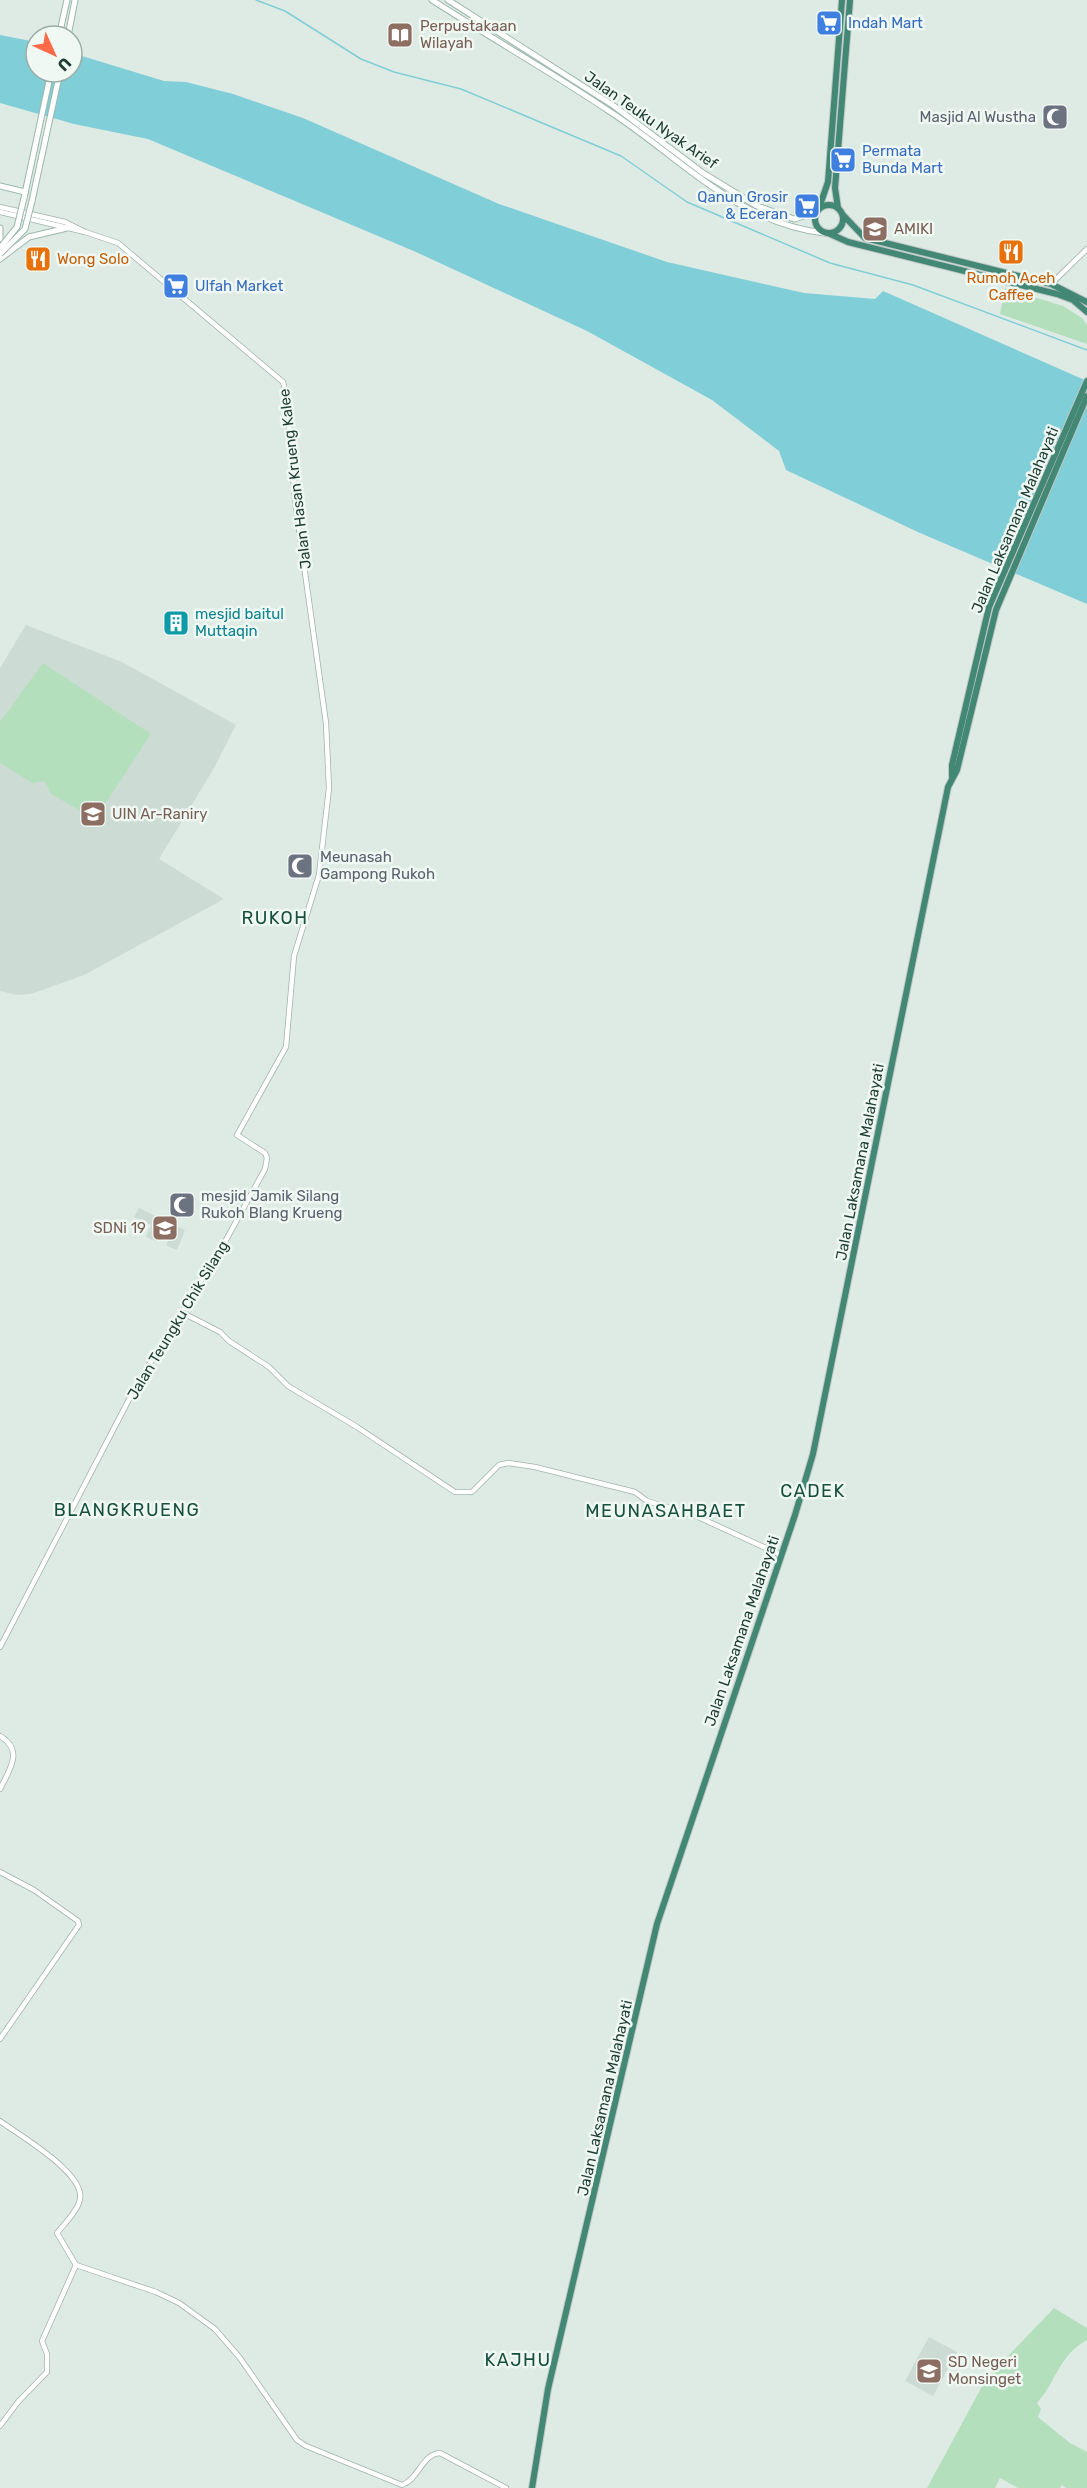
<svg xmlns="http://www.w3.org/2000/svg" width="1087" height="2488" viewBox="0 0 1087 2488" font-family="Rubik,sans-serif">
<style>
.built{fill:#ccdbd3}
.green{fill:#b4dfbd}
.water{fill:#80ced7}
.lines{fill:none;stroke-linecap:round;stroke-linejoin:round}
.stream{stroke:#80ced7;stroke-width:1.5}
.tertiary-casing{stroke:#a1b3ac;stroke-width:6}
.secondary-casing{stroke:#9cb8ac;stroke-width:7}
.trunk-casing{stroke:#c0c8c6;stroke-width:8}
.tertiary{stroke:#fff;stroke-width:4.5}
.secondary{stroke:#fff;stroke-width:5}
.trunk{stroke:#428874;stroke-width:6}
.secondary-bridge-casing{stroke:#9cb8ac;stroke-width:7;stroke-linecap:butt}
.secondary-bridge{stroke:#fff;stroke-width:5}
.labels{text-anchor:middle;stroke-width:5;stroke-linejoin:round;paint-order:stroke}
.shop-label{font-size:15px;fill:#366cbe;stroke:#eff8f3;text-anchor:start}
.education-label{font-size:15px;fill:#785e54;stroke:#eff8f3;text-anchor:start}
.worship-label{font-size:15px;fill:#5b616d;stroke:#eff8f3;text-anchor:start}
.street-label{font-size:15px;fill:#1e3c33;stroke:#eff8f3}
.food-label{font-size:15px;fill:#c56008;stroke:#eff8f3;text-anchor:start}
.culture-label{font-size:15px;fill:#0d838f;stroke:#eff8f3;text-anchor:start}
.quarter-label{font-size:18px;letter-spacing:1.5px;fill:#18503f;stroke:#eff8f3}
</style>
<rect width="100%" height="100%" fill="#deebe5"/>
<g class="built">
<path d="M26,625L122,662L236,725L214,768L159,859L224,899L84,975L31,994L17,995L0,991V668Z"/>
<path d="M139,1208L185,1230L177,1250L166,1245L169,1238L160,1234L155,1241L146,1237L151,1225L134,1217Z"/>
<path d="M929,2337L957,2352L933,2396L905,2381Z"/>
</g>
<g class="green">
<path d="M1005,288L1063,306L1082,318L1087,325V344L1000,314Z"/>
<path d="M43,663L151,734L95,819L51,794L45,781L32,783L0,763V722Z"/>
<path d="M1054,2308L1087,2328V2340C1058,2356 1057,2381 1037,2403L1041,2409L1038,2417L1070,2443L1087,2452V2488H1066L1062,2485L1060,2488H1018L1000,2478L995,2488H927L986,2379Z"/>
</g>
<path class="water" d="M0,35L36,42V72H72V53L164,81L186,82L233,94L303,118L499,204L667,262L804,293L875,299L883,291L1087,381V604L920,533L786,470L779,451L712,400L587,331L416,252L148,139L74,124L0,103Z"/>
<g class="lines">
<path class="stream" d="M256,0L285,11L361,59L394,72L461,89L621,156L687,202L830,263L913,285L1087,350"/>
<defs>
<g id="tertiary">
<path d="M0,207L65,222L85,232"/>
<path d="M0,212L85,232L118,243L283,382L287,397L295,501L326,723L329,788L319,875L294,956L286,1047L237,1135L265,1153L267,1158L265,1169L226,1240L136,1386L0,1647"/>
<path d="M1051,284L1087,249"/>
<path d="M181,1312L220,1332L229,1341L269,1367L288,1386L357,1427L455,1492H472L499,1465L508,1463L535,1467L635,1492L647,1501L696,1516L781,1555"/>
<path d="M0,1736C24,1750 10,1769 0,1789"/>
<path d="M0,1872L34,1890L78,1921L79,1925L0,2039"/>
<path d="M0,2121C19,2135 85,2173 80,2199C78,2211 64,2224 57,2233L76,2265L42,2341L47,2354V2372L18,2402L0,2426"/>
<path d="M76,2265L156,2292L179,2303L215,2329L240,2358L297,2440L306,2446L402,2485C419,2479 422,2454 440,2453L506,2488"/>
</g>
<g id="secondary">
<path d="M432,0C491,38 551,72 609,111C679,156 736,223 824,233"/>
<path d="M448,0L614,106L703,173L757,206L794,219L816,212"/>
<path d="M59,36L67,0"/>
<path d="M68,36L75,0"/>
<path d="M0,186L25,192"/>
<path d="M24,198L51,72"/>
<path d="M32,201L60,72"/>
<path d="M0,228V239"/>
<path d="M0,259L29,237L67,228"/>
</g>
<g id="trunk">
<circle cx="829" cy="219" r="14"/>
<path d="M819,208L828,182L842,0"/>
<path d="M838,208L835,188L850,0"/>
<path d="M843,215L865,238L1051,284L1087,302"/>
<path d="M828,233L848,242L1057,294L1073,300L1087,312"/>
<path d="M952,776V765L989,607L1087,381"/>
<path d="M532,2488L548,2389L657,1924L795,1515L813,1454L948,787L957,770L996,610L1087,396"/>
</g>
</defs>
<use href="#tertiary" class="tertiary-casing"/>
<use href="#secondary" class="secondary-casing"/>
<use href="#trunk" class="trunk-casing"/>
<use href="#tertiary" class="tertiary"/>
<use href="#secondary" class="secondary"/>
<use href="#trunk" class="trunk"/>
<defs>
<g id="secondary-bridge">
<path d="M0,248L17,227L24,198"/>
<path d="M0,254L25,229L32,201"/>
</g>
</defs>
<use href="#secondary-bridge" class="secondary-bridge-casing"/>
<use href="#secondary-bridge" class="secondary-bridge"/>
</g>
<defs>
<symbol id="supermarket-square" viewBox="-11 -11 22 22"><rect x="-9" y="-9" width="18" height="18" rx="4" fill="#3f7fe0" stroke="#eff8f3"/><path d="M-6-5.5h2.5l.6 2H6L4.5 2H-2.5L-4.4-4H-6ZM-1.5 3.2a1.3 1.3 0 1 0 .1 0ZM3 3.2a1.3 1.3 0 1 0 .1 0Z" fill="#fff"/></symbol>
<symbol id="library-square" viewBox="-11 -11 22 22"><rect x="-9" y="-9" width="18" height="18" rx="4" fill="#8d6e63" stroke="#eff8f3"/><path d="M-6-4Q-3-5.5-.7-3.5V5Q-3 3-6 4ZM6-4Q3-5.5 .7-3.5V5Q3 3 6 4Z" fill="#fff"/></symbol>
<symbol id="mosque-square" viewBox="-11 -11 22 22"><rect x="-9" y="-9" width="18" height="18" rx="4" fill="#6b7280" stroke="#eff8f3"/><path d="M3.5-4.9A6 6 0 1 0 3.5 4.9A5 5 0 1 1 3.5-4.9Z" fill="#fff"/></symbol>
<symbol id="university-square" viewBox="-11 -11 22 22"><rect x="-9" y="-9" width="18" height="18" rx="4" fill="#8d6e63" stroke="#eff8f3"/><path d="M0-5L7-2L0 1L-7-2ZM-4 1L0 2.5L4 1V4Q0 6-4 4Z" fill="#fff"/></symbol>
<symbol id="restaurant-square" viewBox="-11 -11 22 22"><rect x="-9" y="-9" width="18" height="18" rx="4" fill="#e8710a" stroke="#eff8f3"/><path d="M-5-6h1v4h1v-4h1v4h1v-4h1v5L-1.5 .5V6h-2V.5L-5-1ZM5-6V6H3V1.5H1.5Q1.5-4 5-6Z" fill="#fff"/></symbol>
<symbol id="building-square" viewBox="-11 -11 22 22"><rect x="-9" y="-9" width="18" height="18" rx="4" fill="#0f9aa8" stroke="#eff8f3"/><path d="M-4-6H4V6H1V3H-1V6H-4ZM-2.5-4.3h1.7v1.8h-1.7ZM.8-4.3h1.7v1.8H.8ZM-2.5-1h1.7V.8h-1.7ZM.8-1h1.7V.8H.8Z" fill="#fff"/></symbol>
<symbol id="school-square" viewBox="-11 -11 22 22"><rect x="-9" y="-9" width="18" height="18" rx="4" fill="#8d6e63" stroke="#eff8f3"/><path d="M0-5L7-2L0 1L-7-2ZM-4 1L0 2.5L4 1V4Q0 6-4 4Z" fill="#fff"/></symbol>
</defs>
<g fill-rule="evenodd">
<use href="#supermarket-square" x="814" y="8" width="30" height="30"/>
<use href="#library-square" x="385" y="20" width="30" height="30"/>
<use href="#mosque-square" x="1040" y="102" width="30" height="30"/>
<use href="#supermarket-square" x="828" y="145" width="30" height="30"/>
<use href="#supermarket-square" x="792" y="191" width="30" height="30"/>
<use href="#university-square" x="860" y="214" width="30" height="30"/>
<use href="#restaurant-square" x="996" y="237" width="30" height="30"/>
<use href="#restaurant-square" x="23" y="244" width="30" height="30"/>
<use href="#supermarket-square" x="161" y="271" width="30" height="30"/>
<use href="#building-square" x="161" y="608" width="30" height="30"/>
<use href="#university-square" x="78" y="799" width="30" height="30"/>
<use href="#mosque-square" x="285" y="851" width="30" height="30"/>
<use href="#mosque-square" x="167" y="1190" width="30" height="30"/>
<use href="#school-square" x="150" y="1213" width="30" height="30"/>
<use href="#school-square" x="914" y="2356" width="30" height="30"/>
</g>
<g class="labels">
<g class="shop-label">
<text x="848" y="28">Indah Mart</text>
<text x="862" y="156">Permata<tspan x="862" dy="17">Bunda Mart</tspan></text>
<text x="788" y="202" text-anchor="end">Qanun Grosir<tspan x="788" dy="17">&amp; Eceran</tspan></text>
<text x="195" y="291">Ulfah Market</text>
</g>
<g class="education-label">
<text x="420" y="31">Perpustakaan<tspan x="420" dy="17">Wilayah</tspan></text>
<text x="894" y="234">AMIKI</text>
<text x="112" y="819">UIN Ar-Raniry</text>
<text x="146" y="1233" text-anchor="end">SDNi 19</text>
<text x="948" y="2367">SD Negeri<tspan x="948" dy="17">Monsinget</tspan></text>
</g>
<g class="worship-label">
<text x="1036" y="122" text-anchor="end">Masjid Al Wustha</text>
<text x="320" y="862">Meunasah<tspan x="320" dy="17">Gampong Rukoh</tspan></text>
<text x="201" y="1201">mesjid Jamik Silang<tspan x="201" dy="17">Rukoh Blang Krueng</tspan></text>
</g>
<g class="street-label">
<text transform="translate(651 120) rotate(35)" y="5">Jalan Teuku Nyak Arief</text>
<text transform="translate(295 479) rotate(-97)" y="5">Jalan Hasan Krueng Kalee</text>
<text transform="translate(1015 520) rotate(-67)" y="5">Jalan Laksamana Malahayati</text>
<text transform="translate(860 1162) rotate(-79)" y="5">Jalan Laksamana Malahayati</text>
<text transform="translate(178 1320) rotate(-59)" y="5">Jalan Teungku Chik Silang</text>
<text transform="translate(742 1631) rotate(-71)" y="5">Jalan Laksamana Malahayati</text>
<text transform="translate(605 2098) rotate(-77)" y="5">Jalan Laksamana Malahayati</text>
</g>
<g class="food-label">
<text x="57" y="264">Wong Solo</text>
<text x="1011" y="283" text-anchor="middle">Rumoh Aceh<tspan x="1011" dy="17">Caffee</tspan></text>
</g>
<g class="culture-label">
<text x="195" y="619">mesjid baitul<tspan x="195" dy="17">Muttaqin</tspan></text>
</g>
<g class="quarter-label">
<text x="275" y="924">RUKOH</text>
<text x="813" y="1497">CADEK</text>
<text x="127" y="1516">BLANGKRUENG</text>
<text x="666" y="1517">MEUNASAHBAET</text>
<text x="518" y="2366">KAJHU</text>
</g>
</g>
<g transform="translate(54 54) rotate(135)"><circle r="28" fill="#eff8f3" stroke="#9bada6" stroke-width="1.5"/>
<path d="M0-4.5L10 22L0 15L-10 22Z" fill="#ff6b48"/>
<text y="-9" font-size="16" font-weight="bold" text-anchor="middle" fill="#1e3c33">U</text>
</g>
</svg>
